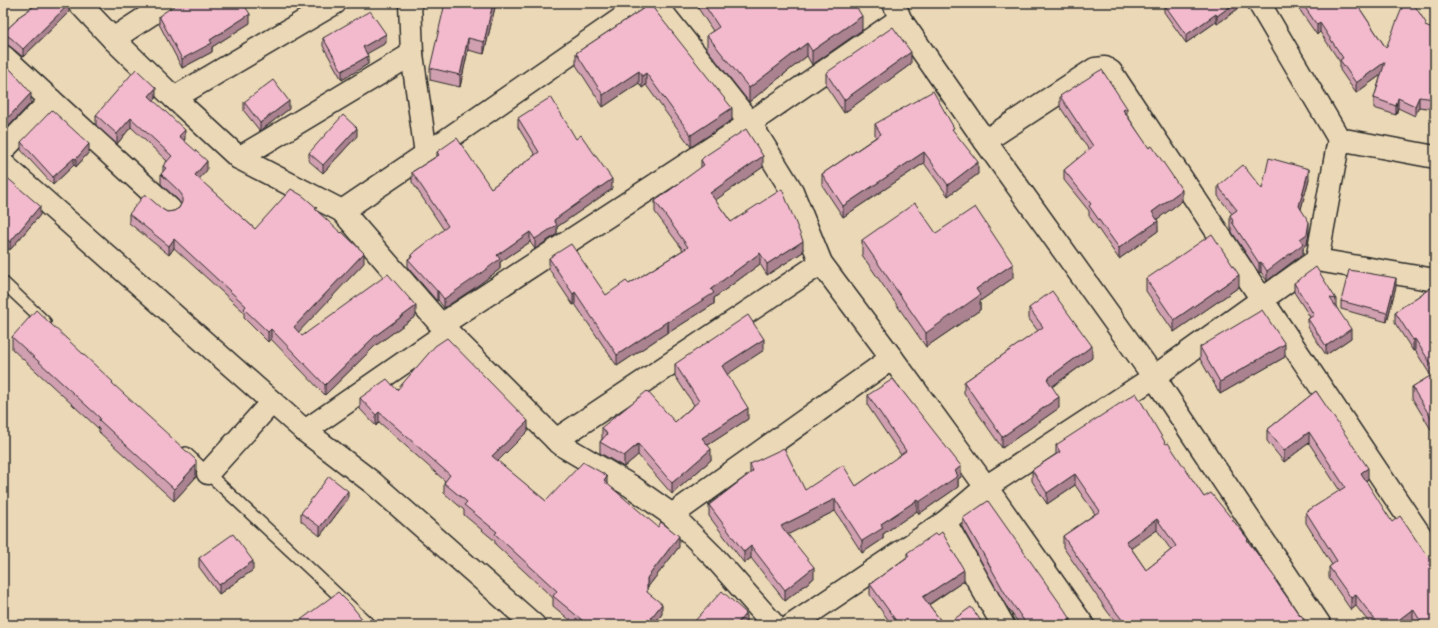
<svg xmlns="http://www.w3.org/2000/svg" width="1438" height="628" viewBox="0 0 1438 628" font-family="Pangolin,sans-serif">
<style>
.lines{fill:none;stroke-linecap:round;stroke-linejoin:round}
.lane-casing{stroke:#2b2b2b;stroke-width:14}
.street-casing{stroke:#2b2b2b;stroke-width:25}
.secondary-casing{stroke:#2b2b2b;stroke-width:25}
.lane{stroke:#ebd8b6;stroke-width:11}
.street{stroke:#ebd8b6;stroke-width:22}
.secondary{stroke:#ebd8b6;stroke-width:22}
.wall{fill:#d1a0b0;stroke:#2b2b2b;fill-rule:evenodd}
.shaded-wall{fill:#aa8290;stroke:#2b2b2b}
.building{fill:#f3bacd;stroke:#2b2b2b;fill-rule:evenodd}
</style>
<rect width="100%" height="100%" fill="#ebd8b6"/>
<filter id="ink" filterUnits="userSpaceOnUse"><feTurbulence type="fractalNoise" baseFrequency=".025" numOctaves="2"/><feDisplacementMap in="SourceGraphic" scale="8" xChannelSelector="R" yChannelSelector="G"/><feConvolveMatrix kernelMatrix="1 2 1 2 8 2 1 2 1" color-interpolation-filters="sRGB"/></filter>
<g filter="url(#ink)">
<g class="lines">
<defs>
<g id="lane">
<path d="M3,282L45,322"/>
<path d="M186,453L370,625"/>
</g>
<g id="street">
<path d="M79,3L113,39L174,98L239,158L342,211L441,325L556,440L565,447L631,486L672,515L715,558L774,625"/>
<path d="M410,3L412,54L426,154"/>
<path d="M1259,3L1339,139"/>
<path d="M7,18L29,3"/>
<path d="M900,19L750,123L792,191L821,263L892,358L986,487L1083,625"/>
<path d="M113,39L168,3"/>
<path d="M3,56L170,209"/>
<path d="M174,98L335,3"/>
<path d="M985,141L1095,69L1105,68L1111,72L1261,298L1435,557"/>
<path d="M3,150L51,100"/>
<path d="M239,158L412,54"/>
<path d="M3,164L305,431L373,483L534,625"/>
<path d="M342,211L426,154L644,3"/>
<path d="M1317,260L1339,139L1435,157"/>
<path d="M441,325L750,123L655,3"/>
<path d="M305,431L448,332"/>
<path d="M556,440L821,263"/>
<path d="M208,473L272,402"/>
<path d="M672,515L892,358"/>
<path d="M945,522L1003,625"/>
<path d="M792,625L945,522L986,487L1154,377L1317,260L1435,280"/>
</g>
<path id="secondary" d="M894,3L900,19L985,141L1154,377L1320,625"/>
</defs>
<use href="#lane" class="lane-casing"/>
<use href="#street" class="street-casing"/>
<use href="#secondary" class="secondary-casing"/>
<use href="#lane" class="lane"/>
<use href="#street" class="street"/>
<use href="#secondary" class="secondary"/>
</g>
<g class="wall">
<path d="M496,3L484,54L468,50L460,87L430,80V68Z"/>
<path d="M698,3H854L862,30L812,65L807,56L749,102L707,49V35L713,31L698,8Z"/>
<path d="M1246,3L1217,24L1216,22L1186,43L1164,12V4Z"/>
<path d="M1297,3H1362L1358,6L1386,48L1426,27L1435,30V109L1419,107L1415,116L1398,108L1396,115L1374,108V98L1381,75L1356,93L1340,70V62L1320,32L1317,35L1297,6Z"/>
<path d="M650,4L732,120L691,147L646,85L642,88L639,83L603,107L576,65V53Z"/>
<path d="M36,5L69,12L23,57L11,47L6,44H3V33L17,20V18Z"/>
<path d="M159,16L250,23L212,47V52L182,68L159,24Z"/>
<path d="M323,38L386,43L367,53L368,64L342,80L323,46Z"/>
<path d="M911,64L844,113L826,86V73Z"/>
<path d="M1060,96L1127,115L1182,201L1157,219L1158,231L1119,259L1089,216V211L1064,180V170L1089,150L1060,107Z"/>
<path d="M156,98L154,101L185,139L184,141L207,170L199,179L255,229L317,211L364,263L298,332L302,336L416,316L375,346L325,395L271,339L268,342L244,318V312L174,248L169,255L129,223V214L162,209L167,212L174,211L179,208L181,204L178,200L161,184V174L163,172V166L167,161L131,127L117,144L96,125V115Z"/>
<path d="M244,102L289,109L260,131L244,111Z"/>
<path d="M518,118L576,139L612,189L557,227V234L535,249L530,242L500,262V269L473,289L444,308L438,300L437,301L408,268V259L411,257V255L444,230L412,182V172L437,156V152L491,188L535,155L518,127Z"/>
<path d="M875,124L954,132L978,174L948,196L924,163L843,217L822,185V174L876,137L875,136Z"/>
<path d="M357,136L323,173L309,161V153Z"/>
<path d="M21,142L89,152L76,167L74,165L53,185L21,150Z"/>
<path d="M701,160L763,167L715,200L731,222L803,252L767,275L760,264L714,298V304L668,333V332L617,366L575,304L573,305L549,269V258L606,295L629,284L683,250L655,212V201L701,168Z"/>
<path d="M3,176L40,215L10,250L3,245Z"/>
<path d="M1309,179L1301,209L1309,232L1307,244L1303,247V254L1267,281L1261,272L1259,273L1232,232V230L1230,226V215L1232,214L1218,196V186L1262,189Z"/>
<path d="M862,240L1013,278L980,301V310L926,347L862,255Z"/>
<path d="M1146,279L1239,287L1174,332L1146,291Z"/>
<path d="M1294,283L1336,299V306L1351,338L1326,355L1308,327V319L1310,317L1294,292Z"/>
<path d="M1435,285V436L1412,398V387L1431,376L1415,350L1413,351L1395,323V312Z"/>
<path d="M1396,286L1387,322L1341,309V301Z"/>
<path d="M1029,308L1092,358L1052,387L1059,408L1002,448L964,393V382L1038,331L1029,319Z"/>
<path d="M12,337L113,384L196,477L174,501L99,432V429L12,349Z"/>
<path d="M1200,347L1285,357L1220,394L1200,359Z"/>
<path d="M764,350L727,374L748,419L708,445L711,460L672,494L638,455L624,467L600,453V442L602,439V427L675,422L694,405L675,376V364Z"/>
<path d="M397,390L528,431L497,461L546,501L607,484L679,547L647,588V592L662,614L656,622L659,625H576L553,606V598L495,544V541L464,515V510L444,493V483L445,481L379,422L376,426L360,409V398Z"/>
<path d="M1316,391L1368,479L1366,481L1435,625H1416L1413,620L1406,625H1371L1356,606L1351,610L1329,578V567L1332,565L1306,523V512L1340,491L1309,443L1284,462L1267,441V430Z"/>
<path d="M868,395L961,477L958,479V487L919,514L917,511L883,534V539L862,553L835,511L788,534L814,578L785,601L751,558L744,563L709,516V505L750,474V464L805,490L856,486L901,455L868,406Z"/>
<path d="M1166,444L1204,497L1248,542L1276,581L1300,616L1308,625H1118L1107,611L1063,547V536L1095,514L1075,485L1047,504L1032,481V470L1056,454V445ZM1157,530L1171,550L1146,570L1131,548Z"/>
<path d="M348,499L320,536L301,521V513Z"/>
<path d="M963,518L1071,625H1020L1005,604L963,529Z"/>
<path d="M907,553L964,581L929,605L944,625H892L870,595V584L907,557Z"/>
<path d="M199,558L253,570L219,594L199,567Z"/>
</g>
<g class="shaded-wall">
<path d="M305,3H309L305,6Z"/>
<path d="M493,3H496L484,54V42Z"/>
<path d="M1235,3H1246L1217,24V16Z"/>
<path d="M1354,3H1362L1354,9Z"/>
<path d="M69,4V12L23,57V49Z"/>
<path d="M250,14V23L212,47V52L182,68V59L210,40Z"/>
<path d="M1216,14V22L1186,43V35Z"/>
<path d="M862,16V30L812,65V51Z"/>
<path d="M1320,23V32L1317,35V25Z"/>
<path d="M386,34V43L363,56V47Z"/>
<path d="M468,38V50L460,87V75Z"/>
<path d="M807,43V56L749,102V88Z"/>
<path d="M911,52V64L844,113V100Z"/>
<path d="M368,56V64L342,80V71Z"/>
<path d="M1385,62V72L1356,93V83Z"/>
<path d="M639,71V83L603,107V95Z"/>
<path d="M646,73V85L642,88V76Z"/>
<path d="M156,88V98L149,106V96Z"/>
<path d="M31,93V103L4,131V122Z"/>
<path d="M1419,97V107L1415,116V106Z"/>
<path d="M1398,98V108L1396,115V106Z"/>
<path d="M289,101V109L260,131V123Z"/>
<path d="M732,108V120L691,147V135Z"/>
<path d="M1127,108V118L1123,110Z"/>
<path d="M131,118V127L117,144V134Z"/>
<path d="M357,128V136L323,173V165Z"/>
<path d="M185,130V139L179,146V136Z"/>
<path d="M89,144V152L76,167V159Z"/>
<path d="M924,152V163L843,217V206Z"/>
<path d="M763,156V167L710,204V193Z"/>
<path d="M74,158V165L53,185V177Z"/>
<path d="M207,161V170L195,184V175Z"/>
<path d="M978,162V174L948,196V185Z"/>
<path d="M1309,169V179L1299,216V206Z"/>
<path d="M612,179V189L557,227V234L535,249V239L554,220Z"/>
<path d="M1182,190V201L1152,223V212Z"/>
<path d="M40,206V215L10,250V242Z"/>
<path d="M1158,221V231L1119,259V248Z"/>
<path d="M1309,222V232L1307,244L1303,247V254L1267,281V271L1300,239Z"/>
<path d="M530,232V242L500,262V269L473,289L444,308V299L497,255Z"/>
<path d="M174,239V248L169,255V246Z"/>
<path d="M803,241V252L767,275V264Z"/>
<path d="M364,253V263L294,337V327Z"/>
<path d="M760,253V264L714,298V304L668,333V322L711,289Z"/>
<path d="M1261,262V272L1259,273V263Z"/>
<path d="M1013,264V278L980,301V310L926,347V333L976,289Z"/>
<path d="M1239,275V287L1174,332V320Z"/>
<path d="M1396,278V286L1387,322V313Z"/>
<path d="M437,291H438V300L437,301Z"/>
<path d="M575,292V304L573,305V294Z"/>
<path d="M416,306V316L375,346L325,395V385L375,336Z"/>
<path d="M668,321V332L617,366V355Z"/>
<path d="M271,329V339L268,342V332Z"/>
<path d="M1351,329V338L1326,355V346Z"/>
<path d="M764,339V350L722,378V366Z"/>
<path d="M1415,339V350L1413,351V340Z"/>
<path d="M1285,344V357L1220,394V382Z"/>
<path d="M1092,346V358L1047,390V379Z"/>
<path d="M1059,397V408L1002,448V437Z"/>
<path d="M748,408V419L702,449V438Z"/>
<path d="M379,412V422L376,426V415Z"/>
<path d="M528,421V431L492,467V456Z"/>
<path d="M1309,432V443L1284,462V451Z"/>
<path d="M638,444V455L624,467V456Z"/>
<path d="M711,449V460L672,494V483Z"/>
<path d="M196,465V477L174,501V489Z"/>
<path d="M961,466V477L958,479V487L919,514V502L955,471Z"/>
<path d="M1368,468V479L1361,484V473Z"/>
<path d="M1075,474V485L1047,504V493Z"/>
<path d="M607,477V488L604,481Z"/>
<path d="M348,491V499L320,536V527Z"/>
<path d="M835,499V511L781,538V526Z"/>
<path d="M917,500V511L883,534V539L862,553V541L881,524Z"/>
<path d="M1157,519V530L1126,552V541Z"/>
<path d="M679,536V547L647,588V578Z"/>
<path d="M751,546V558L744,563V552Z"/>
<path d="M253,561V570L219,594V585Z"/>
<path d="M814,567V578L785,601V590Z"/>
<path d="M964,570V581L923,608V597Z"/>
<path d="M1356,595V606L1351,610V598Z"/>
<path d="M662,604V614L653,625L651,618Z"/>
<path d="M1413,609V620L1406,625H1392Z"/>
<path d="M746,613V622L743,625H736Z"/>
<path d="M1071,619V625H1063Z"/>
</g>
<g class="building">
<path d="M38,3H69V4L23,49L11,38L6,35H3V33L18,19L17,18L36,5Z"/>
<path d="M177,3H243L250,14L210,40L212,43L182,59L159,16L175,5Z"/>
<path d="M445,3H467L471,4V3H493L484,42L468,38L460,75L430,68Z"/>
<path d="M703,3H854L862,16L812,51L807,43L749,88L707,35L719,27Z"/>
<path d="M1165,3H1235L1217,16L1216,14L1186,35L1164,4Z"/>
<path d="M1302,3H1356L1386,48L1404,3H1413L1426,23L1425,26L1435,30V99L1419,97L1415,106L1398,98L1396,106L1374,98L1385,62L1356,83L1340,60L1343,58L1320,23L1317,25Z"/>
<path d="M650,4L732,108L691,135L646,73L642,76L639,71L603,95L576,53Z"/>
<path d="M370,11L386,34L363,47L368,56L342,71L323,38Z"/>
<path d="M893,27L911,52L844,100L826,73Z"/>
<path d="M3,63L12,71L31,93L4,122L3,121Z"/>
<path d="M136,69L156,88L149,96L185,130L179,136L207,161L195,175L255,229L291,189L303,196L317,208L315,209L341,233L342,232L364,253L294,327L302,336L388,274L416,306L375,336L325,385L271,329L268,332L244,309L246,306L174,239L169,246L129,214L145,194L162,209L167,212L174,211L179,208L182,202V195L178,190L161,174L166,168L163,166L172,156L131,118L117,134L96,115Z"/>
<path d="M1102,70L1127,108L1123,110L1149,148L1152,146L1182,190L1152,212L1158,221L1119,248L1089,206L1091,204L1064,170L1093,146L1060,96L1099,71Z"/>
<path d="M273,80L289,101L260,123L244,102Z"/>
<path d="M933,91L954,128L952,129L978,162L948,185L924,152L843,206L822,174L881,134L875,124Z"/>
<path d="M551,97L576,139L581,135L612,179L554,220L557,225L535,239L530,232L497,255L500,259L473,279L444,299L438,291H437L408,259L412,257L411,255L448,226L412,172L439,155L437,152L457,138L491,188L539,152L518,118Z"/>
<path d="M52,110L89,144L76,159L74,158L53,177L21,142Z"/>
<path d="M343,115L357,128L323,165L309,153Z"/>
<path d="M746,129L763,156L710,193L731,222L782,189L803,241L767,264L760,253L711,289L714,293L668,322V321L617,355L575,292L573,294L549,258L571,244L606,295L626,281L629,284L688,247L655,201L704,165L701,160L705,156Z"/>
<path d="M1269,158L1309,169L1299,206L1309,222L1307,234L1300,239L1303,244L1267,271L1261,262L1259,263L1232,222L1233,221L1230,215L1237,210L1218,186L1243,165L1262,189Z"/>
<path d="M4,175L40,206L10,242L3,236V176Z"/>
<path d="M915,203L936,233L975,207L1013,264L976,289L980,295L926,333L862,240Z"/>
<path d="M1212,234L1239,275L1174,320L1146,279Z"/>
<path d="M1316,267L1336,299L1330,298L1351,329L1326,346L1308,319L1314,315L1294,283Z"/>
<path d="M1349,270L1396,278L1387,313L1341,301Z"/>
<path d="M1435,285V370L1415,339L1413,340L1395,312Z"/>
<path d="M1052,291L1092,346L1047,379L1059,397L1002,437L964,382L1043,327L1029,308Z"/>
<path d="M36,310L113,382L112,383L196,460V465L174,489L99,420L100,418L12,337Z"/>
<path d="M1262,310L1285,344L1220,382L1200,347Z"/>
<path d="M748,315L764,339L722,366L748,408L702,438L711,449L672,483L638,444L624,456L600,442L607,434L602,427L647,391L675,422L699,401L675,364Z"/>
<path d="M447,338L528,421L492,456L546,501L583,462L604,474L607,477L604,481L658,527L661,522L679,536L647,578V592L662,604L651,618L659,625H588L553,596L557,591L495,534L497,532L464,505L467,502L444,483L450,475L379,412L376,415L360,398L387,379L397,390L435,346Z"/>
<path d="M1435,373V424L1412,387Z"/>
<path d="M893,379L961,466L955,471L958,476L919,502L917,500L881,524L883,528L862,541L835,499L781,526L814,567L785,590L751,546L744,552L709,505L753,471L750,464L784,448L805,490L843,465L856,486L906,451L868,395Z"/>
<path d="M1316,391L1368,468L1361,473L1392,522L1400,516L1425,553L1429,557L1435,558V625H1423L1413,609L1392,625H1379L1356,595L1351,598L1329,567L1337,561L1306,512L1345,487L1309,432L1284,451L1267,430Z"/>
<path d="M1136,393L1166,444L1168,443L1204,497L1211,493L1248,539L1247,540L1276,579L1275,580L1300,616L1301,615L1308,625H1126L1107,600L1063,536L1100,511L1075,474L1047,493L1032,470L1060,452L1056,445ZM1157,519L1176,546L1146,570L1126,541Z"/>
<path d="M329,476L348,491L320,527L301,513Z"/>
<path d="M988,501L1071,619L1063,625H1027L1005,593L963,518Z"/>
<path d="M942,532L964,570L923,597L944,625H899L870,584L909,556L907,553L936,533L938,535Z"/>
<path d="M233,534L253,561L219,585L199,558Z"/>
<path d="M722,591L746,613L736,625H694L693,623Z"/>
<path d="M338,592L351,605L367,625H294Z"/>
<path d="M971,607L984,625H946Z"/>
</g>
</g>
<rect width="1438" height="628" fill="none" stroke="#ebd8b6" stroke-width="16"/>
<rect x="8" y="8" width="1422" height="612" fill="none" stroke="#2b2b2b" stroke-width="1.5" filter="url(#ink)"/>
</svg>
